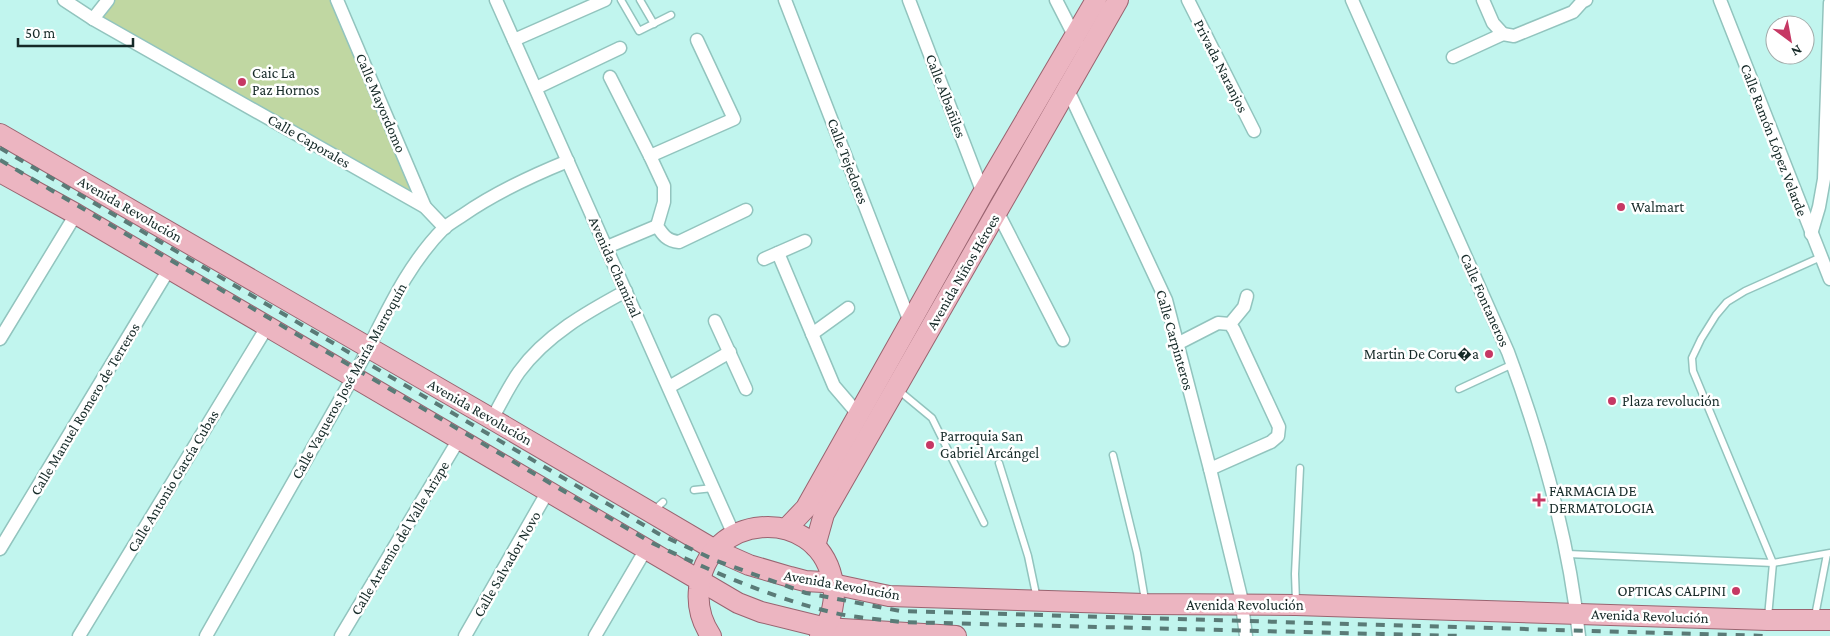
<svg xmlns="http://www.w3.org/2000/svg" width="1830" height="636" viewBox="0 0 1830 636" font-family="'Crimson Pro',serif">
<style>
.park{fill:#c0d7a2}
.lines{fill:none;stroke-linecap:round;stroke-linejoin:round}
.lane-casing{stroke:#92c4be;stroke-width:9}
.street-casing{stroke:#92c4be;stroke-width:15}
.primary-casing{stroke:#996470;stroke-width:22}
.lane{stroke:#fff;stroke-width:6}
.street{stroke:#fff;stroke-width:12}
.primary{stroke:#ecb5c1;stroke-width:20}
.rail{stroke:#5a7b77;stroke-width:4;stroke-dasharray:9 9;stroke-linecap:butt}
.poi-dot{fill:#c63864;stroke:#fff;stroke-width:2}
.labels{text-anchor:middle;stroke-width:5;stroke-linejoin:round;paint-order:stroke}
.street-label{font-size:15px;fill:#162a28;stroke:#fff}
.poi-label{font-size:15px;fill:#162a28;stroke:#fff;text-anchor:start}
</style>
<rect width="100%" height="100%" fill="#c1f5ee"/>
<path class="park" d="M112,0H334L425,207L100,16Z"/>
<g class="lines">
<defs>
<g id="lane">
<path d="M621,0L639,31L671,15"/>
<path d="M640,0L654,24"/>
<path d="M897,389L932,418L984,523"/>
<path d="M1459,389L1513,364"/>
<path d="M1113,455L1137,553L1145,600"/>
<path d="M999,463L1028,556L1037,599"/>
<path d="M694,490L713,488"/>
<path d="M653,511L663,502"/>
<path d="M1568,554L1773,563L1830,553"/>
<path d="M1296,602L1295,574L1300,468"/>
<path d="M1815,616L1827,554"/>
<path d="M1768,617L1773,563L1693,371L1692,358L1701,339L1716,315L1727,302L1745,291L1821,257"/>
</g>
<g id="street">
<path d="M64,0L93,19L425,207L445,228"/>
<path d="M337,0L425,207"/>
<path d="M496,0L734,535"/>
<path d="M785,0L910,322"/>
<path d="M909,0L983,193"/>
<path d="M1056,0L1077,41"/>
<path d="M1188,0L1254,131"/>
<path d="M1352,0L1508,352C1542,444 1569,539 1579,636"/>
<path d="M1483,0L1493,23L1503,34"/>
<path d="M1720,0L1830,279"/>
<path d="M93,19L108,0"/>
<path d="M514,40L605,0"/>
<path d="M1453,57L1503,34L1514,36L1573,12L1582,2L1586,0"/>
<path d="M610,77L650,156L664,186V202L657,226C663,235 667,241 679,242L746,210"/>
<path d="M536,88L620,48"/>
<path d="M1067,88L1166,300L1210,469L1241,597L1246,636"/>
<path d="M650,156L734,119L697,40"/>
<path d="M997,211L1063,340"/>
<path d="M1811,234L1819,207L1824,179L1830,3"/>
<path d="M607,247L657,226"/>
<path d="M778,253L834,386L858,414"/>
<path d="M764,259L805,241"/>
<path d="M715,321L746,389"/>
<path d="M1230,324L1244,307L1247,296"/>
<path d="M812,334L848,308"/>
<path d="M0,339L76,214"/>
<path d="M1177,344L1218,323L1230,324L1234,330L1279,427L1278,436L1271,442L1210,469"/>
<path d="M669,387L730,352"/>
<path d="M492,419C501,403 509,386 519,372C546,335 587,312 626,291"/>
<path d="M0,549L169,269"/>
<path d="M79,636L267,327"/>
<path d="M206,636L353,377C381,327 402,270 444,228C450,223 457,219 463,215C496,192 531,176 568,161"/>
<path d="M341,636L459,439"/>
<path d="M465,636L548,491"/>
<path d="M595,636L646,549"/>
</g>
<g id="primary">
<path d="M0,134L492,419L715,550L749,565L790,577L805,581L823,582L889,596L1145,604L1296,605L1767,620H1830"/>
<path d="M0,172L76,214L738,603L761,612L826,628L956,636"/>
<path d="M786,529L806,508L983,193L1096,0"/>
<path d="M815,546L824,514L1118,0"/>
<path d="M711,636C701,621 697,607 699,589C705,513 815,504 832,578C837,597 832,620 820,636"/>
</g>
</defs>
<use href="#lane" class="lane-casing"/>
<use href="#street" class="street-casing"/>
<use href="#primary" class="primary-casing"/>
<use href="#lane" class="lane"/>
<use href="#street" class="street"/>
<use href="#primary" class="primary"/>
<g class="rail">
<path d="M0,148L659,534L717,561L806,593L900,611L1767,636"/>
<path d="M0,160L652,543C711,571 771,598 835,613C856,618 879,619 900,622L1462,636"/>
</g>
</g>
<g class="poi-dot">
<circle cx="242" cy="82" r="5"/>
<circle cx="1621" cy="207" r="5"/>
<circle cx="1489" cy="354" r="5"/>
<circle cx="1612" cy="401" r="5"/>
<circle cx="930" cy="445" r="5"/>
<path d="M1536.5 492.5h5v5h5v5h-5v5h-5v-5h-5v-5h5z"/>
<circle cx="1736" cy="591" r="5"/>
</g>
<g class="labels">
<g class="street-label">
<text transform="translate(1221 66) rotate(63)" y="5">Privada Naranjos</text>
<text transform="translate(946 96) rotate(69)" y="5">Calle Albañiles</text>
<text transform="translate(381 103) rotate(67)" y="5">Calle Mayordomo</text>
<text transform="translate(1774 140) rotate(69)" y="5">Calle Ramón López Velarde</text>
<text transform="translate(309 141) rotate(30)" y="5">Calle Caporales</text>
<text transform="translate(848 161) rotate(69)" y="5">Calle Tejedores</text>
<text transform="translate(130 209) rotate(30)" y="5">Avenida Revolución</text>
<text transform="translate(615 267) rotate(66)" y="5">Avenida Chamizal</text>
<text transform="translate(963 272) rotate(-60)" y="5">Avenida Niños Héroes</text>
<text transform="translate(1485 300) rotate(66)" y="5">Calle Fontaneros</text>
<text transform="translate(1175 340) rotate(74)" y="5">Calle Carpinteros</text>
<text transform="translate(349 381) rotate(-61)" y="5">Calle Vaqueros José María Marroquín</text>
<text transform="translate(85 409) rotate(-59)" y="5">Calle Manuel Romero de Terreros</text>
<text transform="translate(480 412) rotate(30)" y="5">Avenida Revolución</text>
<text transform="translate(173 481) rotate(-59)" y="5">Calle Antonio García Cubas</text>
<text transform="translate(400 538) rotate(-59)" y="5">Calle Artemio del Valle Arizpe</text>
<text transform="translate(507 564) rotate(-60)" y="5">Calle Salvador Novo</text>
<text transform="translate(842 585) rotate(10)" y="5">Avenida Revolución</text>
<text x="1245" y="610">Avenida Revolución</text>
<text transform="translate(1650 616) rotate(2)" y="5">Avenida Revolución</text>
</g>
<g class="poi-label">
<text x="252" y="78">Caic La<tspan x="252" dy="17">Paz Hornos</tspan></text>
<text x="1631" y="212">Walmart</text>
<text x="1479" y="359" text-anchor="end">Martin De Coru�a</text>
<text x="1622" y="406">Plaza revolución</text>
<text x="940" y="441">Parroquia San<tspan x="940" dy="17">Gabriel Arcángel</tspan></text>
<text x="1549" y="496">FARMACIA DE<tspan x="1549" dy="17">DERMATOLOGIA</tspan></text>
<text x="1726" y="596" text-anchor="end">OPTICAS CALPINI</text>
</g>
</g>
<g transform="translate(1790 40) rotate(148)"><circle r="24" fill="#ffffff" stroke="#a2aaa9"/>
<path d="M0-4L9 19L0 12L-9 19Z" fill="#c63864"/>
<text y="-8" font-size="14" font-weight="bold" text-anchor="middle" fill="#162a28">N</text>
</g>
<path d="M18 38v8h115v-8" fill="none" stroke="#162a28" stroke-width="2.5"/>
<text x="25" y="38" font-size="15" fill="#162a28" stroke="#ffffff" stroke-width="4" paint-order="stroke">50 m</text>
</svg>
